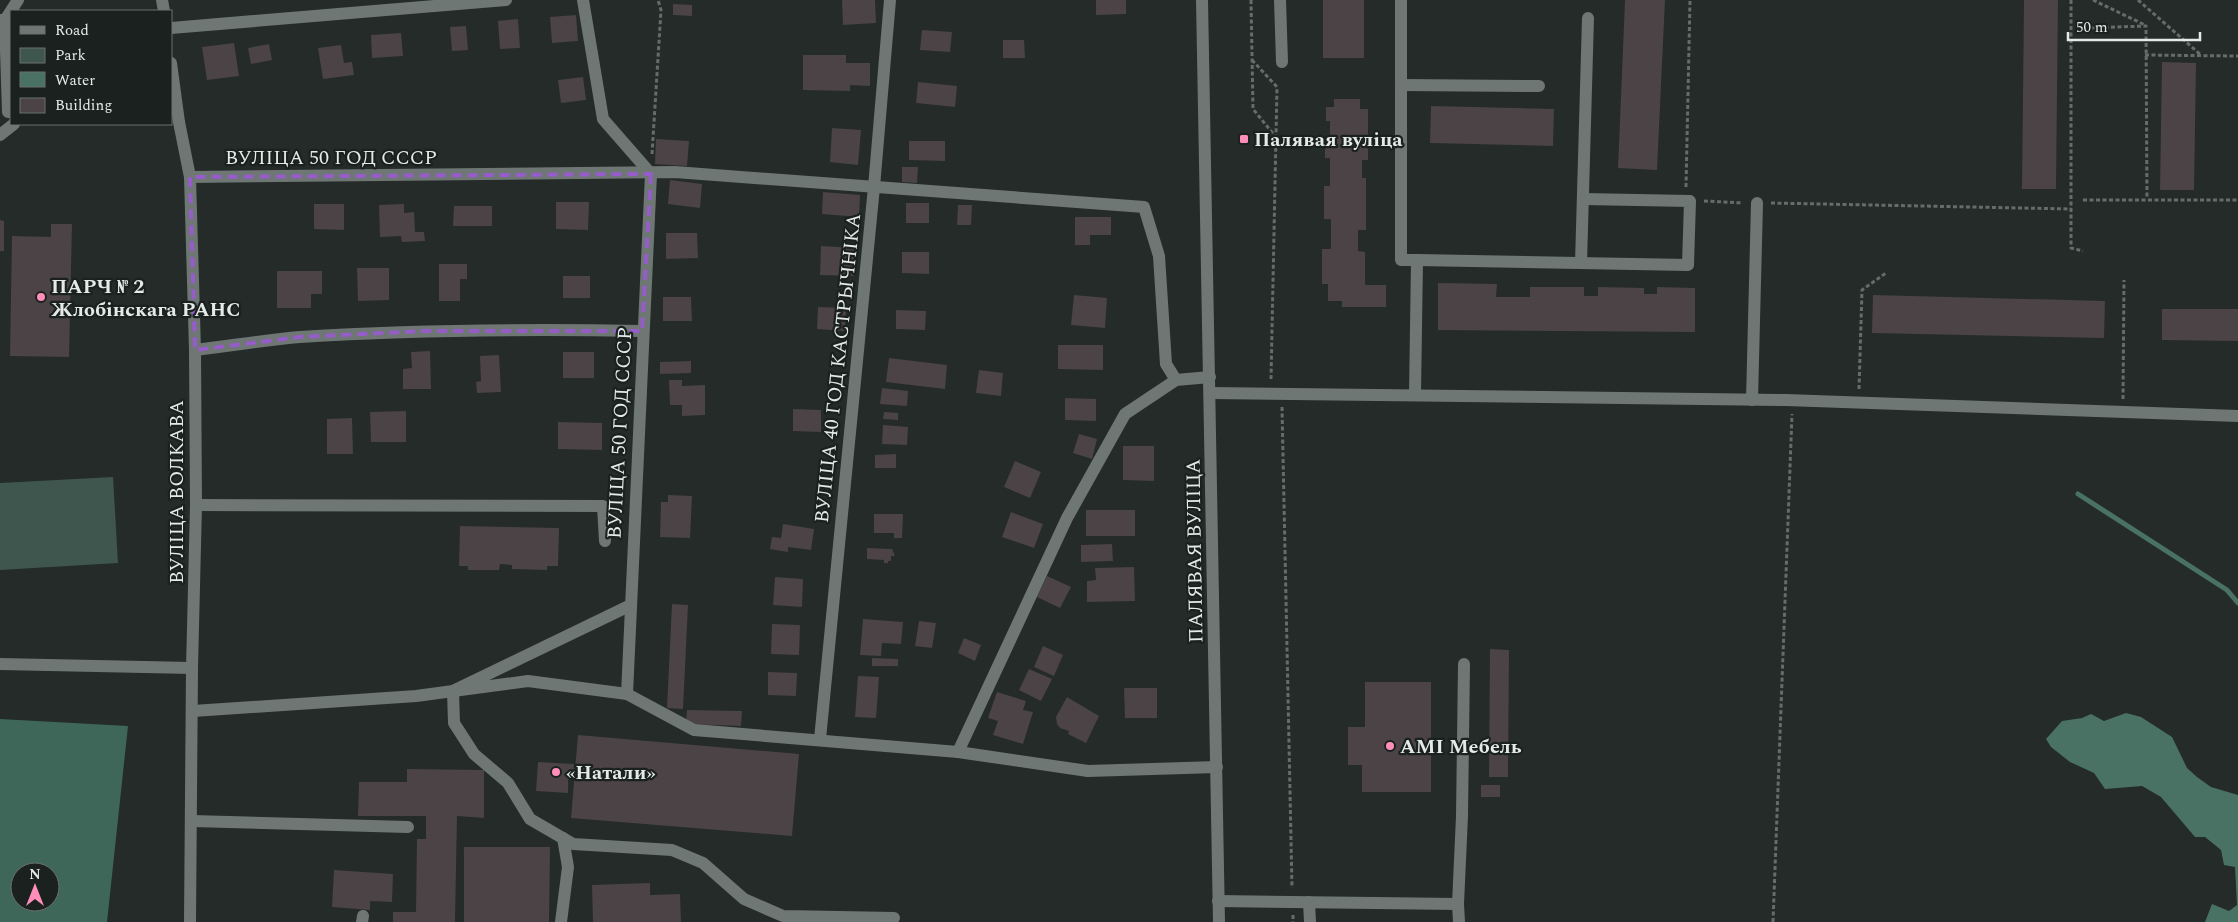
<svg xmlns="http://www.w3.org/2000/svg" width="2238" height="922" viewBox="0 0 2238 922" font-family="Spectral,serif">
<style>
.green{fill:#3f564e}
.forest{fill:#3e6659;fill-rule:evenodd}
.water{fill:#497164}
.lines{fill:none;stroke-linecap:round;stroke-linejoin:round}
.stream{stroke:#497164;stroke-width:5}
.building{fill:#4b4346}
.path{stroke:#666c6a;stroke-width:3;stroke-dasharray:4 2.5;stroke-linecap:butt}
.minor{stroke:#6e7774;stroke-width:12}
.marked{fill:none;stroke:#965cc9;stroke-width:4;stroke-dasharray:10 6;stroke-linejoin:round}
.poi-dot{fill:#ff8eba;stroke:#1a211f;stroke-width:2}
.labels{text-anchor:middle;stroke-width:4.5;stroke-linejoin:round;paint-order:stroke}
.poi-label{font-size:20px;font-weight:bold;fill:#e5eae8;stroke:#1a211f;text-anchor:start}
.street-label{font-size:20px;fill:#e5eae8;stroke:#1a211f}
</style>
<rect width="100%" height="100%" fill="#242b28"/>
<path class="green" d="M113,477L118,563L0,570V483Z"/>
<path class="forest" d="M0,719L128,726L107,922H0ZM20,872H50V902H20Z"/>
<path class="water" d="M2126,713L2141,717L2172,737L2187,768L2197,777L2211,787L2238,795V922H2205L2212,904L2229,911L2237,905L2235,867L2224,865L2221,850L2205,837H2195L2161,797L2142,786L2105,789L2094,773L2070,762L2051,747L2046,739L2062,721L2082,718L2091,714L2104,721Z"/>
<g class="lines">
<path class="stream" d="M2078,494L2227,590L2238,603"/>
</g>
<g class="building">
<path d="M842,0H875L876,23L843,25Z"/>
<path d="M1096,0H1126V14L1096,15Z"/>
<rect x="1323" y="0" width="41" height="58"/>
<path d="M1625,0H1665L1657,170L1618,168Z"/>
<path d="M2024,0H2058L2056,189H2022Z"/>
<path d="M673,4L692,5V16L673,15Z"/>
<path d="M576,15L578,41L552,43L550,17Z"/>
<path d="M518,19L520,48L500,49L498,21Z"/>
<path d="M466,26L468,50L452,51L450,27Z"/>
<path d="M922,30L952,32L950,52L920,50Z"/>
<path d="M401,33L403,56L372,58L371,35Z"/>
<path d="M1003,40H1024L1025,58H1003Z"/>
<path d="M234,43L239,76L207,80L202,47Z"/>
<path d="M269,44L272,60L251,64L248,48Z"/>
<path d="M341,45L344,63L352,62L354,75L323,79L318,48Z"/>
<path d="M803,55H846V63H870V86L850,85V91L803,90Z"/>
<path d="M2162,62L2196,63L2194,190H2160Z"/>
<path d="M583,77L586,100L561,103L558,80Z"/>
<path d="M918,82L957,86L955,107L916,103Z"/>
<path d="M1334,99H1360V109H1368V160H1362V178H1366V230H1358V251L1365,252V285H1386V307H1342V301H1328V284H1322V249H1331V219H1324V186H1330V158H1325V140H1330V121H1326V107H1334Z"/>
<path d="M1431,106L1554,109L1553,146L1430,143Z"/>
<path d="M832,128L861,130L858,165L830,162Z"/>
<path d="M656,139L689,141L687,166L655,164Z"/>
<path d="M909,141H945V161L909,160Z"/>
<path d="M902,167H918L917,183L902,182Z"/>
<path d="M670,180L702,184L700,208L668,204Z"/>
<path d="M823,192L860,195L859,217L822,214Z"/>
<path d="M556,202H589L588,230L556,229Z"/>
<rect x="906" y="203" width="23" height="20"/>
<path d="M314,204H344V230L314,229Z"/>
<path d="M404,204V213L414,212L415,232H424L425,241L402,242L401,236L380,237L379,205Z"/>
<path d="M958,205H972L971,225H957Z"/>
<path d="M454,206H492V226H453Z"/>
<path d="M1075,217H1111V235H1090V245H1075Z"/>
<path d="M0,220L4,221V251H0Z"/>
<path d="M51,224H72L69,357L10,356L12,236L51,237Z"/>
<path d="M666,233H697L698,258L666,259Z"/>
<path d="M821,246L856,248L854,276L820,275Z"/>
<path d="M902,252H929V274L902,273Z"/>
<path d="M439,264H467V279H460V301H439Z"/>
<path d="M357,268H389V300L358,301Z"/>
<path d="M277,271H322V294H311V308H277Z"/>
<rect x="563" y="276" width="27" height="22"/>
<path d="M1438,283L1497,284L1496,297H1530V287H1584V296H1598V287L1644,288V294H1657V287L1695,288V332L1438,330Z"/>
<path d="M1074,295L1107,298L1105,328L1071,325Z"/>
<path d="M1873,295L2105,301L2104,338L1872,333Z"/>
<path d="M663,297H691L692,321H663Z"/>
<path d="M818,307L846,308L845,331L817,329Z"/>
<path d="M2162,309H2238V341L2162,340Z"/>
<path d="M896,310L926,311L925,330L896,329Z"/>
<path d="M1058,345H1103V370L1058,369Z"/>
<path d="M430,351L431,389H403V369L412,368L411,352Z"/>
<rect x="563" y="352" width="31" height="26"/>
<path d="M499,355L501,392L477,393L476,382L481,381L480,356Z"/>
<path d="M889,358L947,365L945,389L886,382Z"/>
<path d="M691,361V373L660,374V362Z"/>
<path d="M979,370L1003,373L1001,396L976,393Z"/>
<path d="M669,380H682V386L705,385V415L682,416V405H670Z"/>
<path d="M882,388L908,391L907,406L880,404Z"/>
<path d="M1065,398L1096,399V421L1065,420Z"/>
<path d="M793,409L821,410V432L793,431Z"/>
<path d="M406,411V442H371L370,412Z"/>
<path d="M884,412L898,413V420L883,419Z"/>
<path d="M352,418L353,454H327V419Z"/>
<path d="M558,422L602,423V450L558,449Z"/>
<path d="M883,425L908,427L907,445L882,444Z"/>
<path d="M1079,434L1097,439L1092,459L1073,453Z"/>
<path d="M1123,446H1154V481L1123,480Z"/>
<path d="M896,454V468H875V455Z"/>
<path d="M1015,461L1041,472L1030,498L1004,487Z"/>
<path d="M668,495L692,496L690,538L660,537L661,502H668Z"/>
<rect x="1086" y="510" width="49" height="26"/>
<path d="M1011,512L1043,524L1034,548L1002,537Z"/>
<path d="M874,514H903L902,538H894V533H874Z"/>
<path d="M783,524L814,529L811,550L788,547V552L770,549L772,537L781,538Z"/>
<path d="M460,526L559,528L558,566H547V570L512,569V565L500,564L499,570H468V566H459Z"/>
<path d="M1112,544L1113,561L1081,562V545Z"/>
<path d="M867,548L892,549L895,556H891V561H888V563H884V560L867,559Z"/>
<path d="M1134,567L1135,601L1087,602V581L1096,580L1095,568Z"/>
<path d="M1047,576L1071,587L1060,608L1037,597Z"/>
<path d="M775,577L803,579L802,607L773,605Z"/>
<path d="M672,604L688,605L683,709L667,708Z"/>
<path d="M863,619L903,622L901,644L882,643L881,656L860,655Z"/>
<path d="M919,621L936,623L932,648L915,646Z"/>
<path d="M772,624L800,625L799,655L771,654Z"/>
<path d="M964,638L981,645L975,661L958,653Z"/>
<path d="M1043,646L1063,655L1054,676L1034,667Z"/>
<path d="M1490,649L1509,650L1508,777H1489Z"/>
<path d="M872,658L898,659V666H872Z"/>
<path d="M1029,669L1052,679L1041,701L1019,690Z"/>
<path d="M768,672L797,673L796,696L768,695Z"/>
<path d="M858,676L879,677L876,718L855,717Z"/>
<path d="M1365,682H1431V792H1362V765H1348V727H1365Z"/>
<path d="M1124,688H1157V718H1125Z"/>
<path d="M997,692L1026,701L1023,710L1033,712L1023,744L993,735L998,721L988,718Z"/>
<path d="M1067,697L1099,716L1086,743L1068,734L1069,731L1060,728L1057,724L1056,717Z"/>
<path d="M687,710L742,711L741,726L686,724Z"/>
<path d="M578,735L799,754L792,836L571,818Z"/>
<path d="M538,762L574,764L573,780H568V793L536,791Z"/>
<path d="M407,769L484,770V818L457,816L455,922H393V912H416L417,839H426V816H358L359,782H407Z"/>
<rect x="1481" y="785" width="19" height="12"/>
<path d="M464,847H550L549,922H464Z"/>
<path d="M334,870L393,874L392,902L370,901V910L332,907Z"/>
<path d="M650,883V895L680,894L681,922H593L592,885Z"/>
</g>
<g class="lines">
<g class="path">
<path d="M1251,0L1253,109L1275,136"/>
<path d="M2071,0V248L2083,251"/>
<path d="M2093,0L2145,25"/>
<path d="M2138,0L2201,55"/>
<path d="M2085,28L2146,26L2147,199"/>
<path d="M2145,55L2238,56"/>
<path d="M1252,60L1277,87L1271,379"/>
<path d="M652,154L661,10L658,0"/>
<path d="M1686,187L1690,0"/>
<path d="M2083,200H2238"/>
<path d="M1704,201L1743,203"/>
<path d="M1771,203L2071,209"/>
<path d="M1859,389L1862,290L1886,273"/>
<path d="M2123,399L2124,280"/>
<path d="M1282,407L1292,888"/>
<path d="M1293,915V922"/>
<path d="M1773,922L1792,414"/>
</g>
<g class="minor">
<path d="M162,0L164,11"/>
<path d="M583,0L603,119L651,174L627,694"/>
<path d="M1202,0L1219,922"/>
<path d="M1280,0L1282,62"/>
<path d="M1401,0V260H1417L1415,394"/>
<path d="M0,20H5L8,112H11"/>
<path d="M5,20L18,0"/>
<path d="M171,28L506,0"/>
<path d="M171,63L179,122L190,177L195,350L196,505L192,668L190,922"/>
<path d="M1401,85L1539,86"/>
<path d="M0,135L14,124"/>
<path d="M190,177L675,172L1144,207L1159,256L1166,364L1176,380"/>
<path d="M1417,260L1688,265L1690,201L1583,199"/>
<path d="M1581,263L1588,18"/>
<path d="M195,350C230,346 265,340 300,337C414,330 528,329 642,331"/>
<path d="M1210,393L1786,400L2238,416"/>
<path d="M1752,400L1757,203"/>
<path d="M196,505L603,506L605,541"/>
<path d="M631,605L453,691L454,723L474,754L508,783L530,819L573,844L672,850L703,863L744,899L783,916L894,918"/>
<path d="M0,664L192,668"/>
<path d="M193,711L416,696L528,681L627,694L694,730L958,752L1088,771L1217,767"/>
<path d="M820,739L874,187L890,0"/>
<path d="M958,752L1067,518L1125,414L1176,380L1210,377"/>
<path d="M192,821L408,827"/>
<path d="M1218,901L1458,904L1462,816L1464,664"/>
<path d="M1309,902L1310,922"/>
<path d="M1458,904L1459,922"/>
<path d="M362,922L363,916"/>
<path d="M561,922L568,867L563,838"/>
</g>
</g>
<path class="marked" d="M651,174L642,331H424L299,337L195,350L190,177Z"/>
<g class="poi-dot">
<rect x="1239" y="134" width="10" height="10" rx="2.5"/>
<circle cx="41" cy="297" r="5"/>
<circle cx="1390" cy="746" r="5"/>
<circle cx="556" cy="772" r="5"/>
</g>
<g class="labels">
<g class="poi-label">
<text x="1254" y="146">Палявая вуліца</text>
<text x="51" y="293">ПАРЧ № 2<tspan x="51" dy="23">Жлобінскага РАНС</tspan></text>
<text x="1400" y="753">AMI Мебель</text>
<text x="566" y="779">«Натали»</text>
</g>
<g class="street-label">
<text x="331" y="164">ВУЛІЦА 50 ГОД СССР</text>
<text transform="translate(837 368) rotate(-84)" y="7">ВУЛІЦА 40 ГОД КАСТРЫЧНІКА</text>
<text transform="translate(619 433) rotate(-87)" y="7">ВУЛІЦА 50 ГОД СССР</text>
<text transform="translate(176 492) rotate(-90)" y="7">ВУЛІЦА ВОЛКАВА</text>
<text transform="translate(1194 551) rotate(-91)" y="7">ПАЛЯВАЯ ВУЛІЦА</text>
</g>
</g>
<rect x="10" y="10" width="162" height="115" fill="#1a211f" stroke="#6b716f"/>
<rect x="20" y="26" width="25" height="8" fill="#6e7774" stroke="#6b716f"/>
<text x="55" y="35" font-size="15" fill="#e5eae8">Road</text>
<rect x="20" y="48" width="25" height="15" fill="#3f564e" stroke="#6b716f"/>
<text x="55" y="60" font-size="15" fill="#e5eae8">Park</text>
<rect x="20" y="72" width="25" height="15" fill="#497164" stroke="#6b716f"/>
<text x="55" y="85" font-size="15" fill="#e5eae8">Water</text>
<rect x="20" y="98" width="25" height="15" fill="#4b4346" stroke="#6b716f"/>
<text x="55" y="110" font-size="15" fill="#e5eae8">Building</text>
<g transform="translate(35 887)"><circle r="24" fill="#1a211f" stroke="#6b716f"/>
<path d="M0-4L9 19L0 12L-9 19Z" fill="#ff8eba"/>
<text y="-8" font-size="14" font-weight="bold" text-anchor="middle" fill="#e5eae8">N</text>
</g>
<path d="M2068 32v8h132v-8" fill="none" stroke="#e5eae8" stroke-width="2.5"/>
<text x="2076" y="32" font-size="15" fill="#e5eae8" stroke="#1a211f" stroke-width="4" paint-order="stroke">50 m</text>
</svg>
